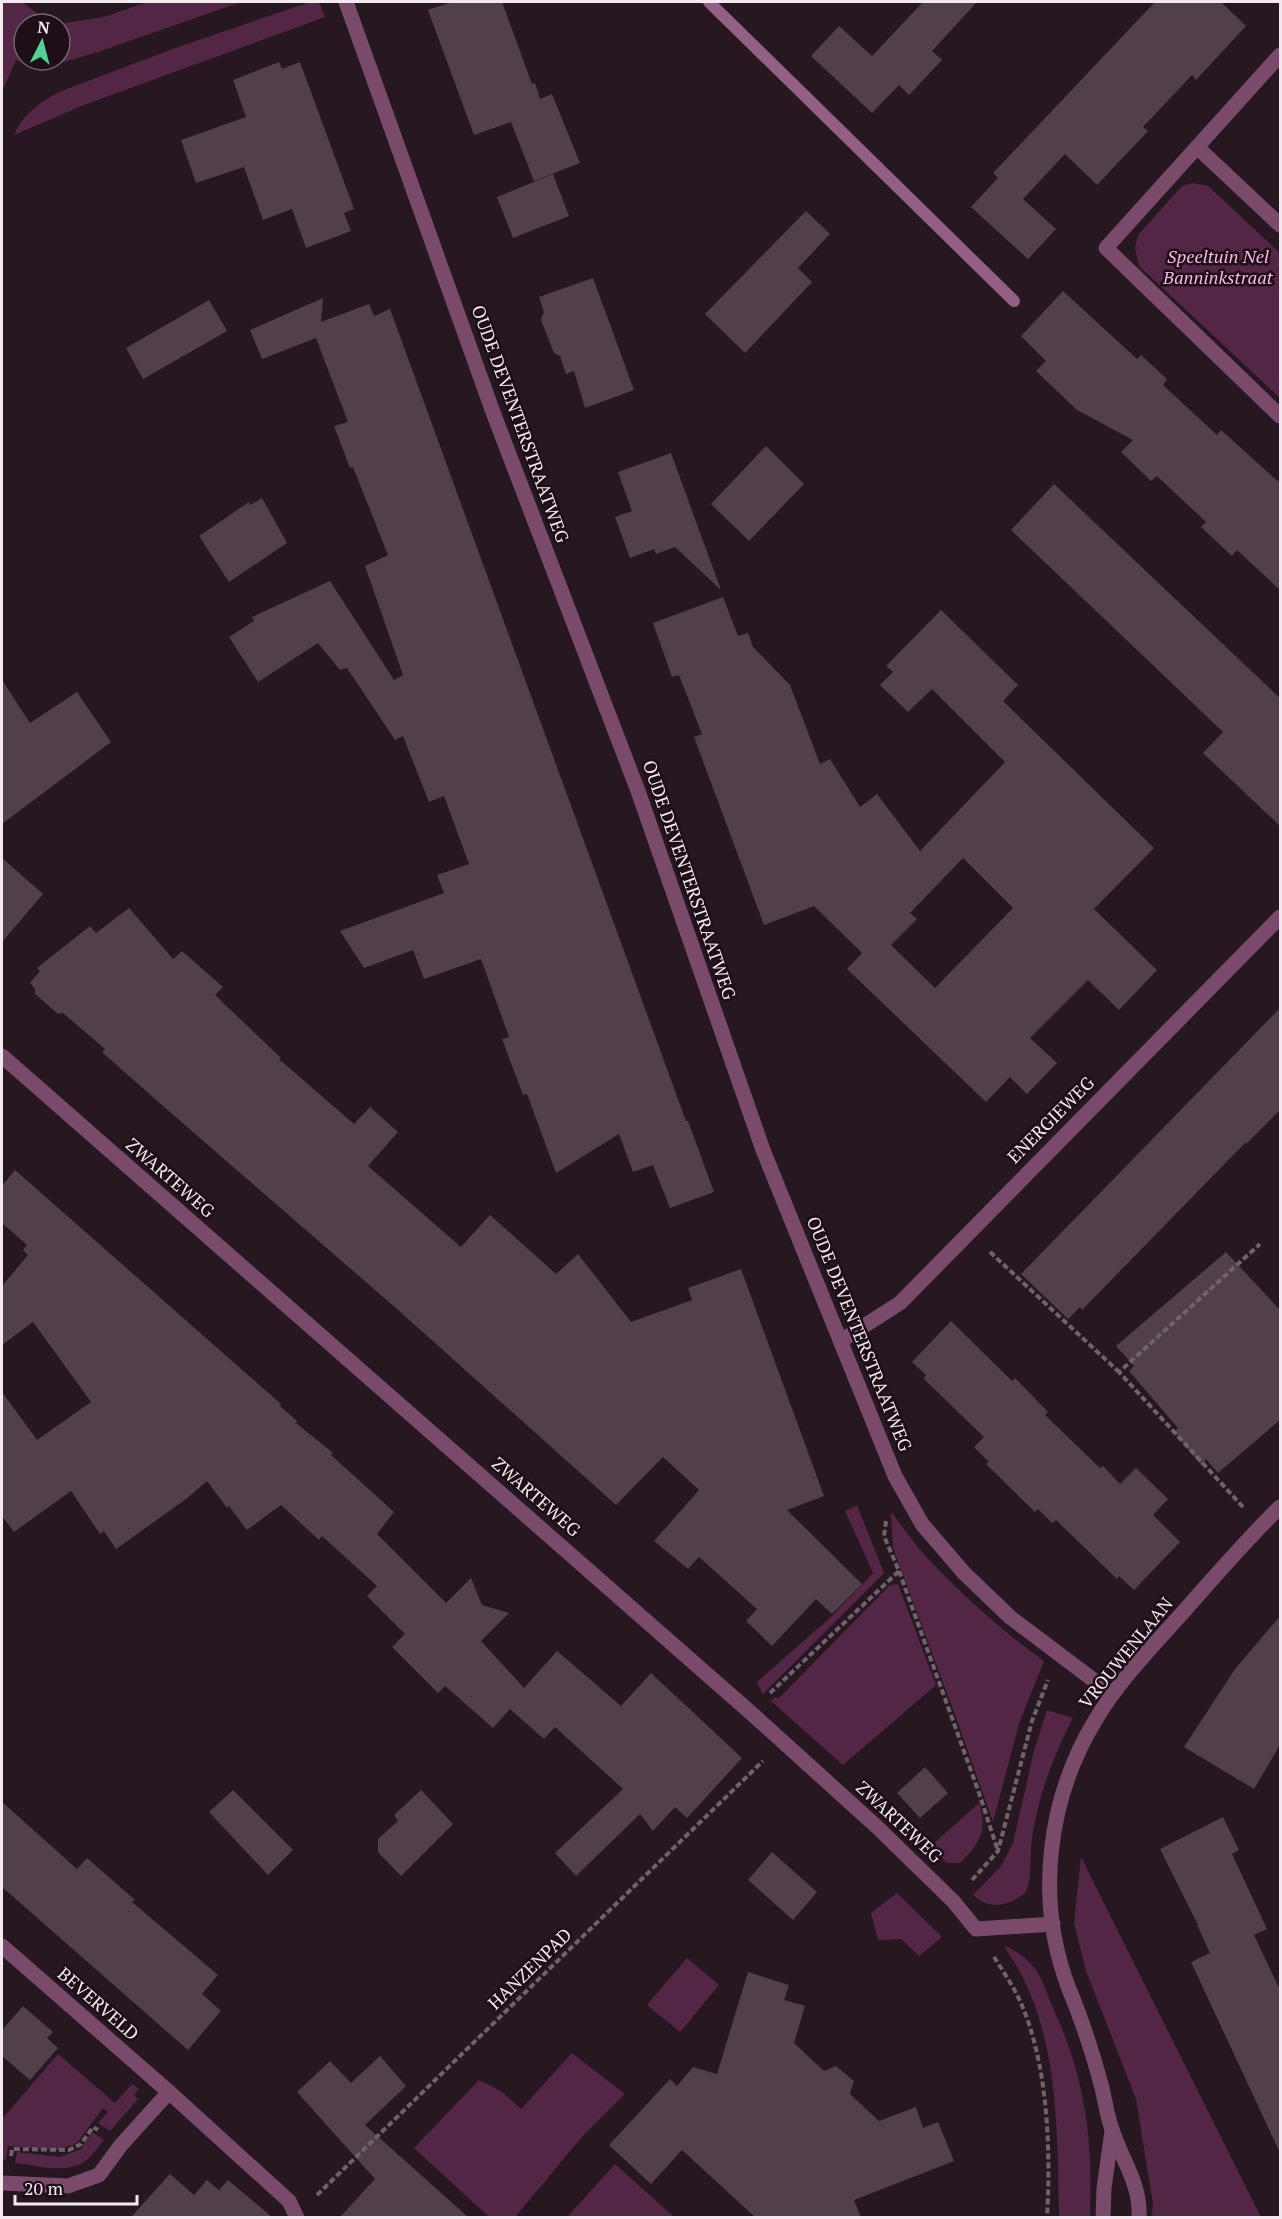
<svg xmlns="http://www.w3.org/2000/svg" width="1282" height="2219" viewBox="0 0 1282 2219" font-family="'PT Serif',serif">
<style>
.green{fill:#532645}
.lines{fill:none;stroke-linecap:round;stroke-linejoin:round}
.stream{stroke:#936084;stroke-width:12}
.building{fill:#513f4a;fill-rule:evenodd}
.path{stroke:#70626b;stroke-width:4;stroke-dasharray:6 3;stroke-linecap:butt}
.minor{stroke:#7a4a6a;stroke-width:15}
.labels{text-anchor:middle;stroke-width:5;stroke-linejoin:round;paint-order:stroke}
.park-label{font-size:18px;font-style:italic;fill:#f7b9e1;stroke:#1d0e18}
.street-label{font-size:18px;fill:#f4e9f0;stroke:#1d0e18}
</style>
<rect width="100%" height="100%" fill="#271721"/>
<g class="green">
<path d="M2,2H22L51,24H24V60H60L59,24L104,17L147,2H241L98,52L57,64L23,63L16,60L2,92Z"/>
<path d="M310,2H319L325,17L84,105L14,135C24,113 39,103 59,92L175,48Z"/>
<path d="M1192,183L1208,186L1280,253V398L1139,266L1135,248L1138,235L1182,186Z"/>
<path d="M857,1505L884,1573L763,1694L757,1682L832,1616L873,1573L845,1511Z"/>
<path d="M891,1512C905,1530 919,1550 935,1566C969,1601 1005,1633 1044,1661L1019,1724L993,1822L958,1723L893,1548Z"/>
<path d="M898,1584L936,1685L843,1765L771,1701L775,1697L779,1698L890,1585Z"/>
<path d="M1047,1710L1073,1718C1053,1756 1036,1802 1031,1846C1030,1862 1032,1876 1026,1892C1010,1906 990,1911 973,1895L1001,1866L1013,1843L1034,1751Z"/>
<path d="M979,1803C988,1831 980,1843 960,1863H947L931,1846Z"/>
<path d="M1081,1857L1261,2217H1152L1153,2204L1136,2099L1086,1971L1074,1923Z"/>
<path d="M897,1893L942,1937L919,1956L901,1939L878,1940L871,1913Z"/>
<path d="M1006,1946C1041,1965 1039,1976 1054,2010C1086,2081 1093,2140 1090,2217H1060L1059,2213C1057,2124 1059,2024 1005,1948Z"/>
<path d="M687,1958L719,1985L680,2032L647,2005Z"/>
<path d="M572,2053L625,2094L581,2138L515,2217H489L414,2148L479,2080L501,2091L521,2109Z"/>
<path d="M58,2054L115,2103L132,2084L139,2089L134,2095L138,2099L110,2131L98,2123L108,2112L103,2108L77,2143L59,2150L8,2146L6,2160L2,2159V2119Z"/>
<path d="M92,2132L104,2140C98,2147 92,2156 85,2161C66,2175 36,2165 15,2163L17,2152L60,2157L81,2149Z"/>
<path d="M615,2164L674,2217H567Z"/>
</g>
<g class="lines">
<path class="stream" d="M709,2L1014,301"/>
</g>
<g class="building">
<path d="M452,2H502L532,84L535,83L540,99L552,94L580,163L534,181L511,122L474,135L428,10Z"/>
<path d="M923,2H977L932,51L942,60L909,95L899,85L872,113L811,56L839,26L872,56Z"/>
<path d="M1155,2H1221L1246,26L1196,80L1192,75L1143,127L1148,131L1097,185L1065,154L1023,199L1056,229L1028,259L971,207L998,178L993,173Z"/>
<path d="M279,62L282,69L300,62L354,209L344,213L351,231L306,248L292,209L263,220L244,167L196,183L181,140L246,117L233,80Z"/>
<path d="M553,174L569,216L513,238L497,197Z"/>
<path d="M806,211L830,234L798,268L812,282L745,353L705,314Z"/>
<path d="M593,278L634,390L585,408L574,371L566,374L560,356L554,353L541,320L544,312L539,297Z"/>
<path d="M1063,291L1137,359L1141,355L1167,379L1163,385L1217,435L1221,430L1281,484V591L1237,550L1232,556L1201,527L1206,522L1157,476L1151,481L1121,452L1133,440L1077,410L1036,371L1046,361L1021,336Z"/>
<path d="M323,298L321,322L369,304L374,316L390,309L686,1121H688L714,1192L670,1208L653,1165L633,1172L619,1134L556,1173L527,1094L523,1095L502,1039L509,1037L481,959L424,979L413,950L364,968L340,931L444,893L437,875L469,864L444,796L429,802L403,736L395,740L347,668L340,670L318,643L258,682L229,637L254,621L252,617L330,581L394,680L403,675L365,566L388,555L353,467L350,468L334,426L348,422L316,338L262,359L250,330Z"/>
<path d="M209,300L227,331L143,379L126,348Z"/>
<path d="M766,446L804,484L749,541L711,504Z"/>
<path d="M671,453L721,590L675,547L656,554L654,549L630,558L615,517L632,511L618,472Z"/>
<path d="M1054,484L1281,699V827L1203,753L1223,732L1011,530Z"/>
<path d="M262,498L287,543L229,582L199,536L249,502L250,505Z"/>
<path d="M723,597L738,636L748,633L753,647L790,685L820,764L830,759L860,807L877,794L920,851L1005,762L932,689L908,712L880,685L893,672L886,666L941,610L1018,685L1003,701L1154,848L1094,909L1157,970L1119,1010L1088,980L1030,1038L1057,1063L1027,1094L1010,1077L986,1102L847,969L862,953L814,906L764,925L694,737L702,734L679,675L672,677L653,623ZM963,858L1013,908L935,988L891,945L917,919L910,913Z"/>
<path d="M2,680L30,723L77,692L111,742L2,824Z"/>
<path d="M2,858L43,894L2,942Z"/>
<path d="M129,908L173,959L182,951L223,987L215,995L281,1058L279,1059L354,1124L370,1107L398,1132L368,1166L461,1247L490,1215L556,1274L578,1254L631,1322L692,1300L688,1288L741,1269L824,1496L787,1510L862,1584L832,1614L816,1599L772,1646L746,1621L757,1609L699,1557L688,1569L654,1541L699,1490L663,1457L616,1505L397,1309L155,1099L102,1052L105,1049L63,1013L58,1014L35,994V989L30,983L40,971L37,968L90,926L96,933Z"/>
<path d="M1281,1007V1109L1246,1144L1245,1143L1082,1310L1080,1307L1068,1319L1021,1274Z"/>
<path d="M15,1170L281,1404L280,1406L297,1421L296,1423L333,1453L331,1455L394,1512L377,1534L446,1603L471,1578L482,1605L509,1613L481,1641L524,1688L557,1651L621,1706L651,1673L742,1758L687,1818L675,1807L653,1831L640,1814L576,1876L555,1853L623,1789L555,1727L544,1739L510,1709L493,1728L445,1686L438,1693L392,1647L405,1634L367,1596L377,1586L322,1536L319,1540L281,1505L247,1530L229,1506L227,1508L207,1481L186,1499L116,1549L104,1531L100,1534L71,1491L14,1532L2,1516V1392L37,1440L91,1402L33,1322L2,1345V1286L28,1255L23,1250L27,1245L2,1223V1186Z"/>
<path d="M1226,1252L1281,1311V1419L1218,1473L1206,1459L1201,1465L1174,1432L1178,1428L1129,1371L1134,1366L1116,1346Z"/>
<path d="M951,1321L1012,1381L1015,1378L1048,1412L1045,1415L1100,1468L1103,1466L1120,1484L1136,1468L1168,1499L1153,1515L1180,1542L1134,1590L1119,1576L1117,1579L1056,1520L1052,1523L1038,1509L1035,1512L986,1464L989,1462L974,1447L984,1437L924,1379L926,1375L912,1362Z"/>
<path d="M1281,1615V1743L1254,1789L1184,1747L1235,1669Z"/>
<path d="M925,1767L948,1793L920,1818L897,1793Z"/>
<path d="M233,1790L293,1850L268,1875L209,1812Z"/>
<path d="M421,1790L453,1824L401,1876L378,1852V1839L398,1821L394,1815Z"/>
<path d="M2,1802L77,1869L87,1858L135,1900L132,1902L218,1975L202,1994L221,2011L188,2050L2,1887Z"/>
<path d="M1223,1817L1239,1850L1232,1854L1267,1929L1254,1935L1281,1992V2155L1191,1962L1210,1953L1197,1925H1198L1160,1849Z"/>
<path d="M772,1852L817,1892L793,1920L748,1880Z"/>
<path d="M748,1972L789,1985L784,2000L805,2006L794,2043L824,2071L836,2066L854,2081L850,2094L879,2121L916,2107L923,2128L938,2122L954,2161L854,2200L861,2217H755L682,2150L651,2184L609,2145L670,2079L677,2086L693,2067L717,2074Z"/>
<path d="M23,2006L53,2032L47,2038L58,2048L30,2080L2,2056V2030Z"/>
<path d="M380,2056L406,2086L365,2125L468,2217H340L375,2179L297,2092L330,2061L351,2083Z"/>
<path d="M170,2174L194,2195L207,2180L219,2190L228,2180L272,2217H131Z"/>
</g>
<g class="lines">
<g class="path">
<path d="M990,1252L1119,1372"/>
<path d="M1243,1507L1119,1372L1260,1244"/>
<path d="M899,1571L979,1793L998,1851"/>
<path d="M770,1693L899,1571L884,1536L886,1521"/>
<path d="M972,1880L998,1851L1032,1721L1048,1680"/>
<path d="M994,1957C1003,1971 1013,1986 1020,2001C1048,2063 1051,2150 1047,2218"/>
<path d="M11,2156L12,2149L69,2150L81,2144L93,2127L98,2130"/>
<path d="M317,2195L763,1761"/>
</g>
<g class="minor">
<path d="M346,2L494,415L638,791L763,1150L895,1476L922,1524L964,1573L1010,1617L1112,1694"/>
<path d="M1280,55L1106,248L1280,416"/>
<path d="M1197,147L1280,225"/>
<path d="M2,1056L750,1712L876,1826L953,1901L976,1929L1053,1924"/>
<path d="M842,1340L900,1303L1280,917"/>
<path d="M2,1946L169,2092L289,2201L297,2218"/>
<path d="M2,2183L68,2186L99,2175L121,2145L169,2092"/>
<path d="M1103,2218L1104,2188L1112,2131"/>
<path d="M1139,2218C1141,2185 1123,2162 1113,2132C1107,2117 1105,2099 1101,2084C1092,2051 1082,2020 1069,1989C1035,1901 1047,1799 1096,1719C1120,1679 1154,1645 1185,1610C1216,1575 1247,1539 1280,1507"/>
</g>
</g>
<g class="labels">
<g class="park-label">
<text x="1218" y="263">Speeltuin Nel<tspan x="1218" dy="21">Banninkstraat</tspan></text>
</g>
<g class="street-label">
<text transform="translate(520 424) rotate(70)" y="6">OUDE DEVENTERSTRAATWEG</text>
<text transform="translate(689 880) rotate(71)" y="6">OUDE DEVENTERSTRAATWEG</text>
<text transform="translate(1051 1120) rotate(-45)" y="6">ENERGIEWEG</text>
<text transform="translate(170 1178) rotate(41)" y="6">ZWARTEWEG</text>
<text transform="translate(859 1334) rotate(68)" y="6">OUDE DEVENTERSTRAATWEG</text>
<text transform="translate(536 1497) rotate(41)" y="6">ZWARTEWEG</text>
<text transform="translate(1126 1653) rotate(-51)" y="6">VROUWENLAAN</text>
<text transform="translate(899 1822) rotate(43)" y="6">ZWARTEWEG</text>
<text transform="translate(530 1969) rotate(-44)" y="6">HANZENPAD</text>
<text transform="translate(98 2004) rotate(41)" y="6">BEVERVELD</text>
</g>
</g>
<rect width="1282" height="2219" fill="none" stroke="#f4e9f0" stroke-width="6"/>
<g transform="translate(42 42) rotate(6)"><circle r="28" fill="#1d0e18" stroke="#73666e" stroke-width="1.5"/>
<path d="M0-4.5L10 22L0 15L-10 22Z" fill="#51d398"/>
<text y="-9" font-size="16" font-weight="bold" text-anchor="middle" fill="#f4e9f0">N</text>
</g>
<path d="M15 2195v9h122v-9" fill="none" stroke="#f4e9f0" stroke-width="3"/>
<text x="24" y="2195" font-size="18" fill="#f4e9f0" stroke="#1d0e18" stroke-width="4.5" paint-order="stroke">20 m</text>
</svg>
